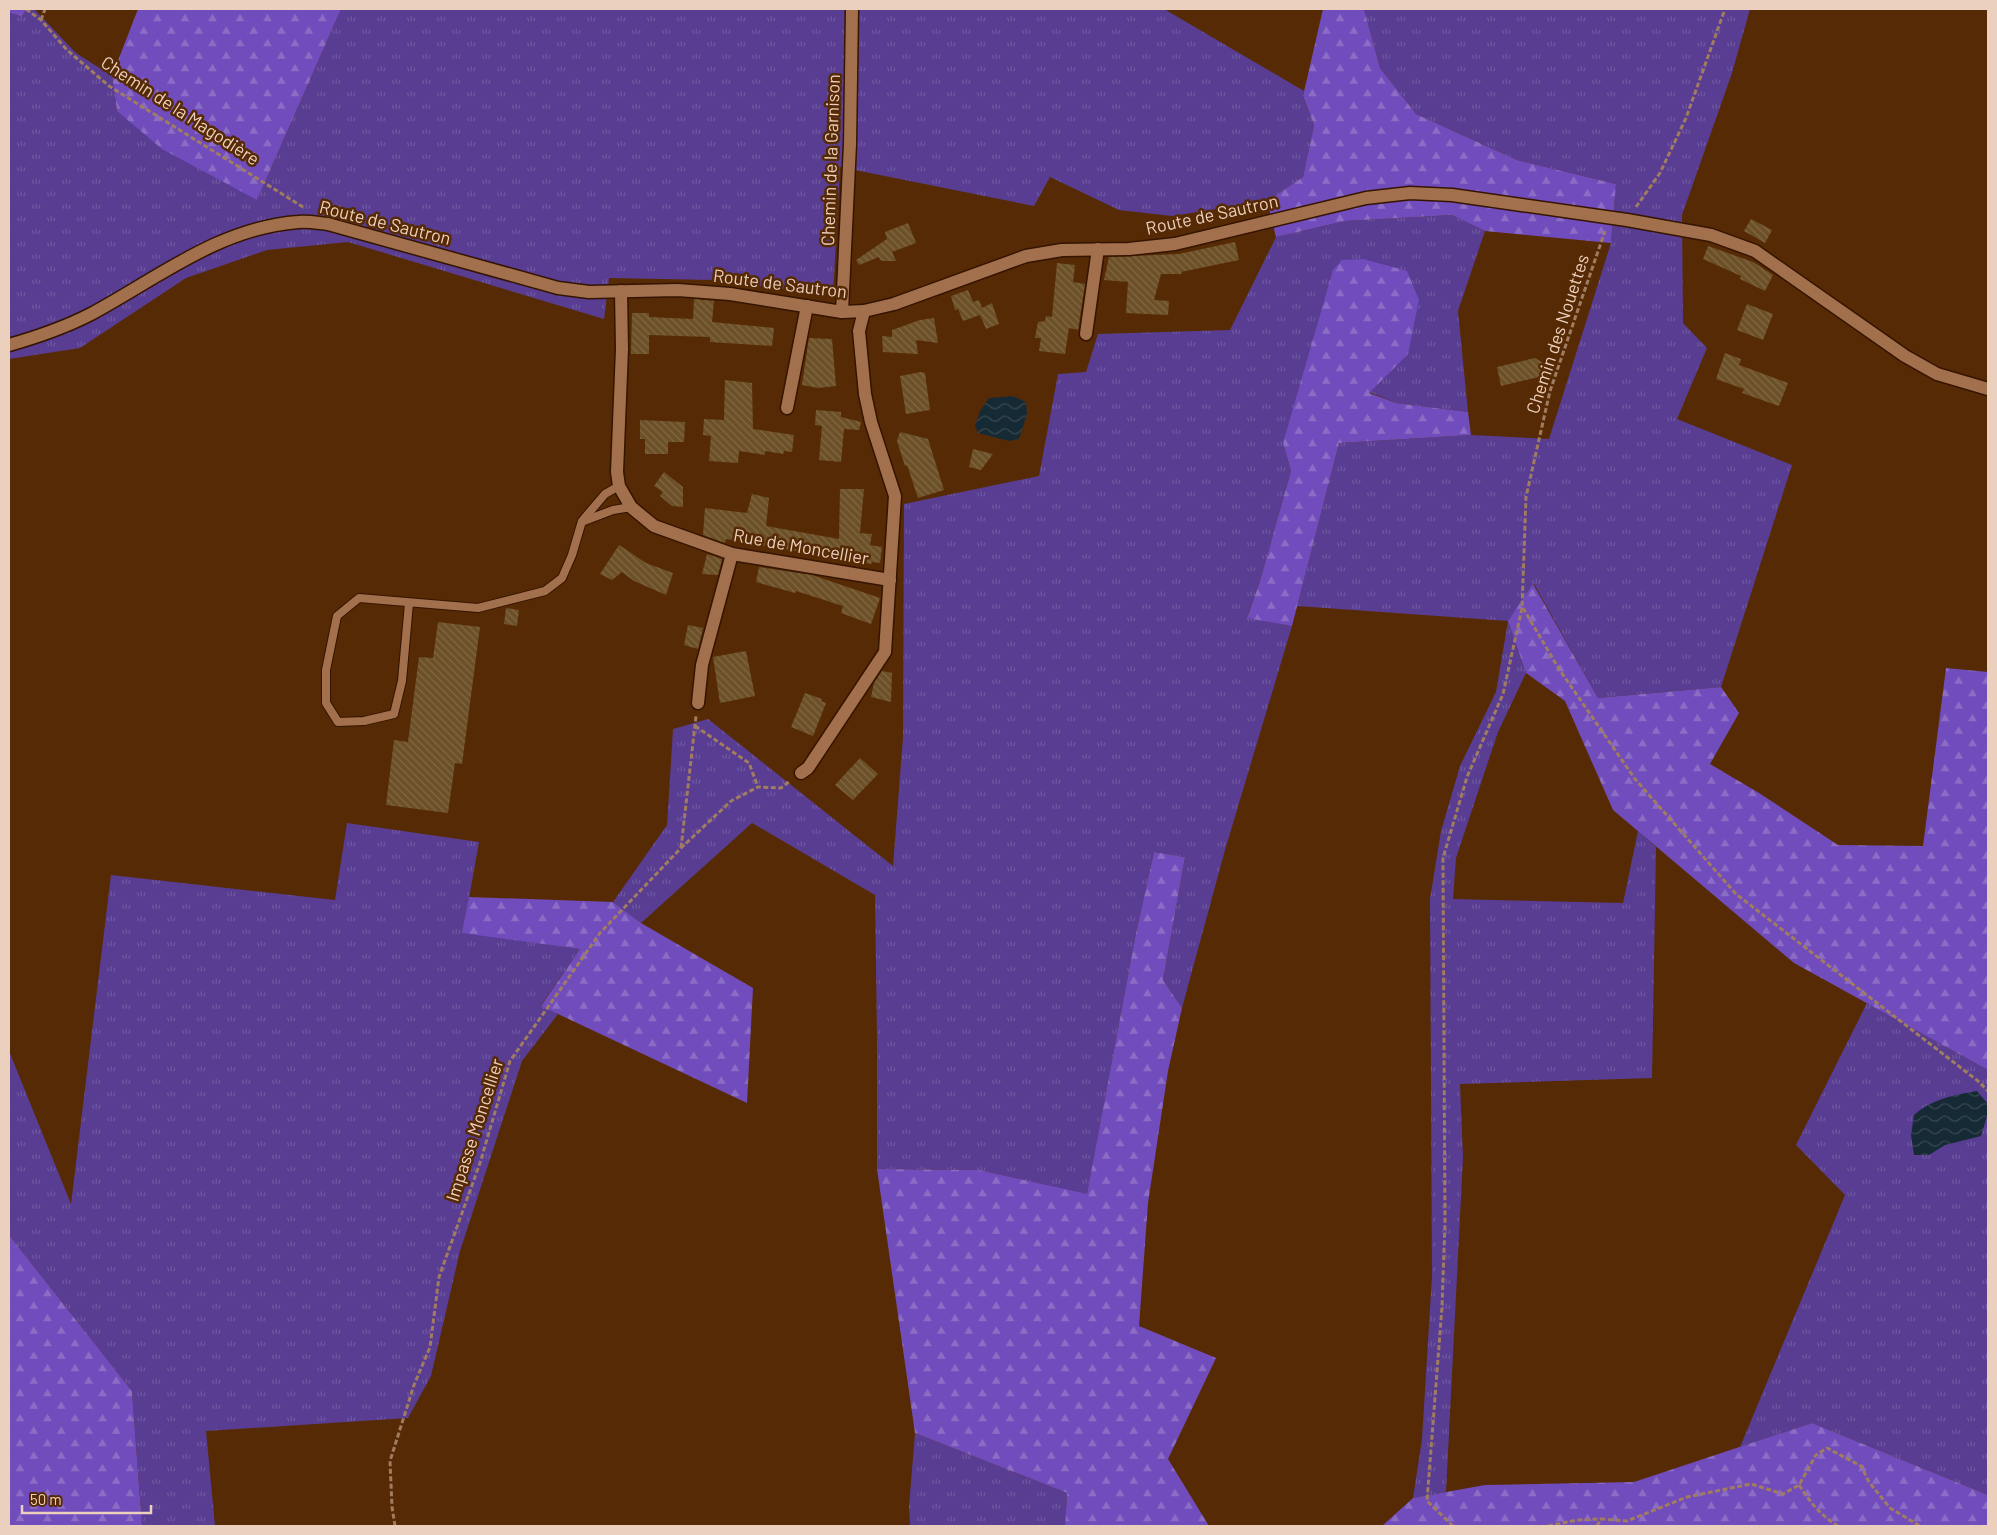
<svg xmlns="http://www.w3.org/2000/svg" width="1997" height="1535" viewBox="0 0 1997 1535" font-family="Barlow,sans-serif">
<style>
.grass{fill:url(#grass-tufts)}
.forest{fill:url(#forest-firs)}
.water{fill:url(#water-waves)}
.building{fill:url(#building-back-hatch)}
.lines{fill:none;stroke-linecap:round;stroke-linejoin:round}
.service-casing{stroke:#351400;stroke-width:10}
.minor-casing{stroke:#351400;stroke-width:15}
.path{stroke:#a07c60;stroke-width:3;stroke-dasharray:5 2.5;stroke-linecap:butt}
.service{stroke:#a2704d;stroke-width:8}
.minor{stroke:#a2704d;stroke-width:12}
.labels{text-anchor:middle;stroke-width:5;stroke-linejoin:round;paint-order:stroke}
.street-label{font-size:18px;fill:#ecd0be;stroke:#562a04}
</style>
<defs>
<pattern id="grass-tufts" width="24" height="20" patternUnits="userSpaceOnUse" patternTransform="scale(1.25)"><rect width="24" height="20" fill="#583d93"/><path d="M3 7l-1-3M5 7V3M7 7l1-3M15 17l-1-3M17 17v-4M19 17l1-3" fill="none" stroke="#7058a0"/></pattern>
<pattern id="forest-firs" width="22" height="20" patternUnits="userSpaceOnUse" patternTransform="scale(1.25)"><rect width="22" height="20" fill="#714cbc"/><path d="M5 1l3.5 6h-7zM16 11l3.5 6h-7z" fill="#8c6dc6"/></pattern>
<pattern id="water-waves" width="16" height="10" patternUnits="userSpaceOnUse" patternTransform="scale(1.25)"><rect width="16" height="10" fill="#162a35"/><path d="M0 5q4-4 8 0t8 0" fill="none" stroke="#384850"/></pattern>
<pattern id="building-back-hatch" width="6" height="6" patternUnits="userSpaceOnUse" patternTransform="scale(1.25)"><rect width="6" height="6" fill="#6c5028"/><path d="M-1 5l2 2M0 0l6 6M5-1l2 2" fill="none" stroke="#816845"/></pattern>
</defs>
<rect width="100%" height="100%" fill="#562a04"/>
<g class="grass">
<path d="M27,9H34L76,53L112,76L117,111L257,200L341,9H1164L1304,91L1303,97L1314,125L1303,177L1267,201L1172,216L1119,210L1050,177L1034,206L840,167L833,295L716,280L609,278L604,319L348,242L267,250L186,278L80,348L9,359V13L22,16Z"/>
<path d="M1364,9H1750L1732,73L1682,215L1683,323L1707,348L1677,419L1792,465L1721,687L1598,698L1534,584L1508,621L1526,673L1498,732L1456,858L1453,899L1623,903L1638,831L1656,847L1652,1078L1460,1084L1463,1157L1446,1492L1413,1498L1422,1439L1432,1276L1430,899L1441,831L1460,766L1496,692L1508,621L1297,606L1339,443L1471,435L1549,439L1611,243L1616,184L1517,160L1416,114L1380,68Z"/>
<path d="M1452,215L1485,231L1458,311L1468,412L1396,403L1369,392L1407,354L1283,443L1291,471L1260,581L1247,617L1292,626L1225,850L1182,1008L1163,980L1185,857L1154,852L1136,933L1087,1195L979,1170L877,1169V1037L875,895L752,823L641,923L613,902L667,825L673,729L708,719L893,866L903,737L904,504L1039,476L1058,374L1086,372L1098,334L1230,330L1276,237L1345,221Z"/>
<path d="M347,823L479,842L463,932L580,949L541,1005L558,1014L522,1061L460,1251L431,1376L408,1418L206,1431L215,1526H142L132,1391L9,1235V1051L71,1204L111,875L335,900Z"/>
<path d="M1867,1003L1988,1070V1495L1812,1423L1740,1447L1845,1195L1796,1145Z"/>
<path d="M915,1433L1067,1493L1065,1526H910L909,1506Z"/>
</g>
<g class="forest">
<path d="M9,9H27L22,16L9,13Z"/>
<path d="M138,9H341L257,200L162,149L117,111L112,76Z"/>
<path d="M1323,9H1364L1380,68L1416,114L1517,160L1616,184L1611,243L1485,231L1452,215L1345,221L1276,237L1267,201L1303,177L1314,125L1303,96Z"/>
<path d="M1363,259L1407,271L1419,300L1408,354L1369,393L1396,403L1468,412L1471,435L1339,443L1292,626L1247,618L1260,581L1291,471L1283,443L1333,270L1342,260Z"/>
<path d="M1533,584L1598,698L1721,687L1739,713L1710,764L1759,793L1838,845L1923,846L1946,668L1988,672V1070L1794,963L1613,810L1565,701L1526,673L1508,621Z"/>
<path d="M1154,852L1185,857L1163,980L1182,1008L1168,1071L1148,1203L1139,1326L1216,1358L1168,1459L1209,1526H1065L1067,1493L915,1433L877,1169L979,1170L1087,1194L1136,933Z"/>
<path d="M469,897L613,902L641,923L753,988L747,1103L541,1006L580,949L462,933Z"/>
<path d="M9,1235L132,1391L142,1526H9Z"/>
<path d="M1812,1423L1988,1495V1526H1382L1413,1498L1485,1485L1634,1482Z"/>
</g>
<g class="water">
<path d="M1013,396L1026,402L1027,414L1019,439L1009,441L978,433L975,426L980,411L989,398Z"/>
<path d="M1977,1091L1988,1104V1113L1981,1136L1945,1145L1929,1155H1914L1911,1135L1914,1115C1932,1099 1954,1095 1977,1091Z"/>
</g>
<g class="building">
<path d="M1751,219L1772,230L1765,243L1744,231Z"/>
<path d="M908,223L916,243L892,252L896,261H884L880,260L879,257L859,265L856,260L887,239L885,232Z"/>
<path d="M1235,242L1239,260L1181,272L1182,274H1161L1154,300L1169,301L1168,315L1126,313L1128,282L1104,280L1109,257L1179,254Z"/>
<path d="M1708,246L1753,262L1773,275L1765,291L1740,279L1741,276L1703,259Z"/>
<path d="M1057,263L1075,265L1073,282L1085,284L1078,330L1069,328L1065,354L1039,351L1041,338H1035L1038,322L1045,321L1046,316L1052,317Z"/>
<path d="M968,290L973,302L979,300L982,308L992,303L999,324L986,329L980,315L963,321L958,309L955,310L951,296Z"/>
<path d="M694,299L714,301L712,322L774,328L772,346L710,342V337L649,335V354H631L632,313H649V317L693,319Z"/>
<path d="M1747,304L1773,314L1763,340L1737,330Z"/>
<path d="M934,318L938,343L916,340L918,354L883,352L882,336L892,337V330L920,320Z"/>
<path d="M809,338L832,339L836,386L818,388L802,385Z"/>
<path d="M1725,353L1741,359L1739,365L1788,383L1779,406L1742,393L1744,389L1716,379Z"/>
<path d="M1535,358L1545,364L1552,374L1501,386L1497,367Z"/>
<path d="M921,372L925,373L930,410L906,414L900,376Z"/>
<path d="M725,380L752,383L753,429L794,435L792,452L784,451L783,454L765,451V455L739,451L738,463L709,461L711,436L703,435L704,419L724,420Z"/>
<path d="M816,410L841,412V417L861,422L859,430L844,429L841,462L819,460L822,426L815,425Z"/>
<path d="M640,420L685,422L684,442H668V454H645V439H640Z"/>
<path d="M900,432L928,439L944,490L918,498L907,465L905,466L897,441Z"/>
<path d="M973,449L993,454L981,470L969,467Z"/>
<path d="M664,472L683,487V507L672,506L660,496L663,492L654,486Z"/>
<path d="M840,489H864L860,533L872,534L870,545L882,547L880,563L872,562L871,564L726,539L725,543L703,535L705,508L747,513L752,494L769,498L766,526L839,539Z"/>
<path d="M619,545L646,563L673,573L666,595L634,581L622,572L612,580L600,574Z"/>
<path d="M707,554L722,559L718,575L702,574Z"/>
<path d="M759,567L812,575L880,598L871,624L841,613L843,606L796,591L795,593L756,582Z"/>
<path d="M506,608L519,610L517,626L504,624Z"/>
<path d="M438,622L480,627L462,764L455,763L448,813L386,805L394,740L408,742L419,657L433,658Z"/>
<path d="M688,625L703,628L698,649L684,645Z"/>
<path d="M746,651L755,696L720,703L713,657Z"/>
<path d="M882,671L892,673L891,702L871,697L874,683Z"/>
<path d="M805,693L822,699L821,701L826,703L813,736L791,727Z"/>
<path d="M860,758L878,774L853,800L835,785Z"/>
</g>
<g class="lines">
<defs>
<g id="service">
<path d="M584,521L613,510L631,507"/>
<path d="M409,603L402,681L394,714L364,721L338,722L326,703V670L337,616L359,598L478,608L545,591L562,578L572,555L582,521L605,494L619,486"/>
</g>
<g id="minor">
<path d="M621,291L622,349L617,472L619,486L631,507L654,526L732,554L890,580"/>
<path d="M842,312L850,144L852,9"/>
<path d="M1086,334L1098,249"/>
<path d="M9,345C37,337 64,328 91,314C158,278 219,228 298,222C308,221 318,223 328,224L558,288L589,292L678,290L730,294L842,312L864,311L894,304L1026,256L1062,250L1129,249L1175,244L1366,198L1410,193L1452,195L1627,220L1711,235L1755,251L1905,356L1937,374L1988,389"/>
<path d="M787,408L807,306"/>
<path d="M698,703L702,665L732,554"/>
<path d="M801,773L808,768L885,652L895,496L871,422L865,394L859,331L864,311"/>
</g>
</defs>
<use href="#service" class="service-casing"/>
<use href="#minor" class="minor-casing"/>
<g class="path">
<path d="M26,9L41,20L67,50L109,86L303,207"/>
<path d="M41,20L45,9"/>
<path d="M1636,207L1660,173L1686,118L1725,9"/>
<path d="M1523,608L1559,669L1635,779L1736,894L1978,1081L1988,1091"/>
<path d="M695,726L749,763L758,787"/>
<path d="M681,848L696,716"/>
<path d="M1799,1485C1810,1502 1820,1515 1838,1526"/>
<path d="M395,1526L392,1507L390,1461L414,1385L430,1347L439,1277L480,1163L510,1061L600,933L681,848L731,801L758,787L781,788L790,781"/>
<path d="M1453,1526L1427,1501L1442,1307L1445,1223L1443,858L1467,777L1503,694L1522,608L1526,497L1550,391L1605,231"/>
<path d="M1548,1526L1577,1520L1601,1519"/>
<path d="M1597,1526L1601,1519L1627,1521L1687,1497L1751,1484L1783,1494L1799,1485L1816,1455L1827,1448L1861,1466L1869,1482L1890,1508L1920,1526"/>
</g>
<use href="#service" class="service"/>
<use href="#minor" class="minor"/>
</g>
<g class="labels">
<g class="street-label">
<text transform="translate(180 111) rotate(33)" y="6">Chemin de la Magodière</text>
<text transform="translate(831 160) rotate(-88)" y="6">Chemin de la Garnison</text>
<text transform="translate(1212 215) rotate(-12)" y="6">Route de Sautron</text>
<text transform="translate(385 223) rotate(14)" y="6">Route de Sautron</text>
<text transform="translate(780 284) rotate(7)" y="6">Route de Sautron</text>
<text transform="translate(1558 334) rotate(-72)" y="6">Chemin des Nouettes</text>
<text transform="translate(801 547) rotate(10)" y="6">Rue de Moncellier</text>
<text transform="translate(475 1130) rotate(-72)" y="6">Impasse Moncellier</text>
</g>
</g>
<rect width="1997" height="1535" fill="none" stroke="#ecd0be" stroke-width="20"/>
<path d="M22 1505v8h129v-8" fill="none" stroke="#ecd0be" stroke-width="2.5"/>
<text x="30" y="1505" font-size="15" fill="#ecd0be" stroke="#562a04" stroke-width="4" paint-order="stroke">50 m</text>
</svg>
